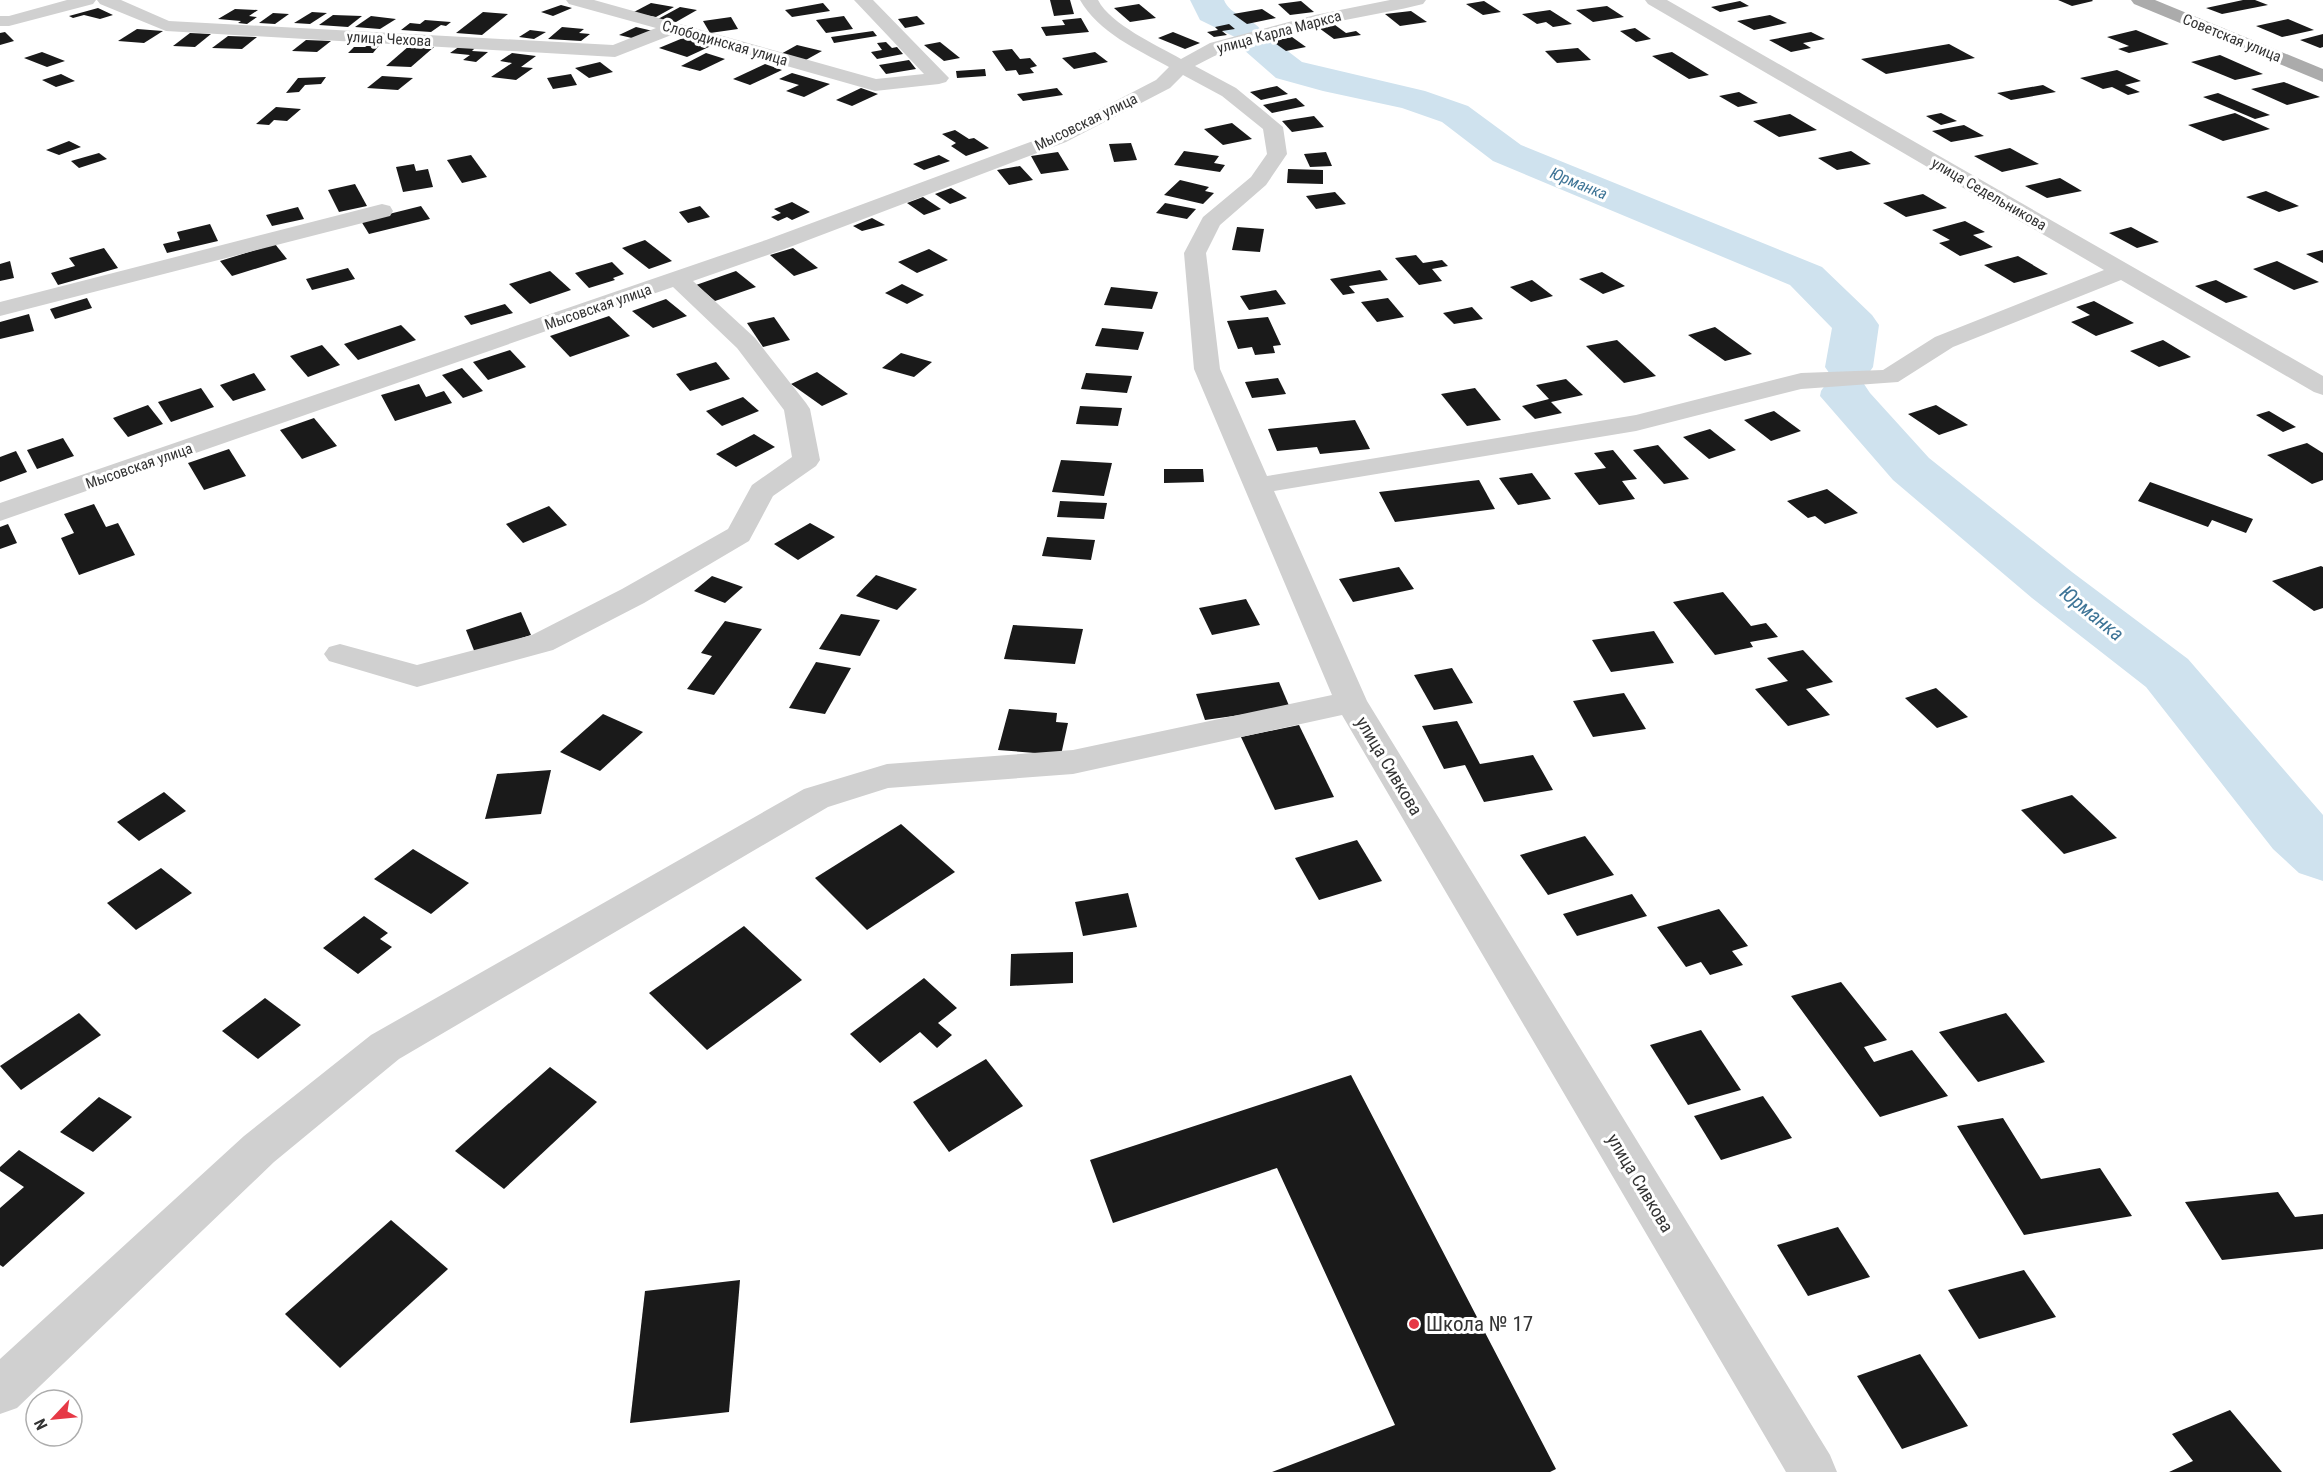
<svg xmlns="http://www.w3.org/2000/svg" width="2323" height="1472" viewBox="0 0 2323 1472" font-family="'Roboto Condensed',sans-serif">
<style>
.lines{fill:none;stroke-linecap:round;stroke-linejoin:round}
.river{fill:#cfe2ee;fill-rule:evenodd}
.building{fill:#1a1a1a}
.minor{fill:#d0d0d0;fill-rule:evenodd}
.major{fill:#ababab;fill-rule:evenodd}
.poi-dot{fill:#e63946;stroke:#fff;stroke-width:2}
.labels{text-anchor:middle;stroke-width:6;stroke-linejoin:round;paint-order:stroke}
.far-street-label{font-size:15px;fill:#333;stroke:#fff}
.far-water-label{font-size:16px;font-style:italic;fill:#3f7597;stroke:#fff}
.street-label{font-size:18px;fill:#333;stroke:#fff}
.water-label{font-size:20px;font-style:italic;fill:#3f7597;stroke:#fff}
.near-poi-label{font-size:21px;fill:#333;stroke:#fff;text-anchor:start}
</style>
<rect width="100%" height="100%" fill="#fff"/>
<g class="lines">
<path class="river" d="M1190,0H1224C1230,16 1252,17 1262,31L1260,34L1268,36L1302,62L1425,91L1468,106L1521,145L1822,267L1872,315L1879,325L1873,367L1866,377L1857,379L1862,381L1870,393L1929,458L2072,572L2188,659L2323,815V881L2299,873L2273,849L2146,687L2032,598L1893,480L1820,396L1821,391L1828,381L1837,378L1832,377L1825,367L1832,328L1790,285L1493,161L1442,122L1402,108L1323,91L1276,78L1244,50L1239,43L1241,40L1200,20Z"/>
</g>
<g class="building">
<path d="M1050,0H1070L1074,14L1054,16Z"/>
<path d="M2058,0H2092L2093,1L2072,6Z"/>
<path d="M2243,0H2255L2268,5L2222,14L2206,8Z"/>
<path d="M1301,1L1314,12L1290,15L1278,4Z"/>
<path d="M1484,1L1501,12L1483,15L1466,4Z"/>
<path d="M1740,1L1749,6L1720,12L1711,7Z"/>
<path d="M651,3L674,7L656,17L632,13Z"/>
<path d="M823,3L830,11L792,17L785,10Z"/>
<path d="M1139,4L1156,18L1130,22L1114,8Z"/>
<path d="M561,5L572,8L553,16L541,12Z"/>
<path d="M1607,6L1624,17L1593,22L1576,10Z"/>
<path d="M680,7L697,10L676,22L658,19Z"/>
<path d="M98,8L113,15L100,19L84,15L73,18L69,16Z"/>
<path d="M235,9L258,10L249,16L257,17L247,24L238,23L241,21L218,19Z"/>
<path d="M1262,9L1276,18L1247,24L1233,14Z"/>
<path d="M1550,10L1572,24L1553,27L1546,22L1537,24L1522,14Z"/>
<path d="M1411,11L1427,22L1400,26L1385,14Z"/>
<path d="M312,12L327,13L310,24L294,23Z"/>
<path d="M483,12L508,14L482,35L456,33Z"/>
<path d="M273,13L289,14L275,24L259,23Z"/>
<path d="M333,15L362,16L348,27L319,25Z"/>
<path d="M1770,15L1787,23L1754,30L1737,21Z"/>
<path d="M371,16L396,19L380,29L355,27Z"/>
<path d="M844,16L853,29L826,33L816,20Z"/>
<path d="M917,16L925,24L905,28L898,19Z"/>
<path d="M731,17L738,29L710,33L703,21Z"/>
<path d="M1081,18L1089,32L1046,36L1041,27L1065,25L1062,20Z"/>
<path d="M2288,19L2314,30L2282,37L2256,26Z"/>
<path d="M425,20L451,22L446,26L441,25L431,32L401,30L410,23L420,24Z"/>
<path d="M1229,24L1235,29L1222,31L1227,35L1214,37L1207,32L1218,30L1215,27Z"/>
<path d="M1335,25L1346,33L1356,31L1361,35L1334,39L1319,28Z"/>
<path d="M562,27L584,29L579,33L590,34L581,41L548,39Z"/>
<path d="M636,27L653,31L636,39L619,35Z"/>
<path d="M1635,28L1651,39L1636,42L1620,31Z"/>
<path d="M137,29L163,31L144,43L118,41Z"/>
<path d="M530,30L546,32L534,39L519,37Z"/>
<path d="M2136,30L2169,44L2129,53L2118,49L2129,46L2107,37Z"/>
<path d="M873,31L877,36L834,43L831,37Z"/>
<path d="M5,32L14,41L0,45V33Z"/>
<path d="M1173,32L1200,43L1185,49L1158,38Z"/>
<path d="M1811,32L1825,39L1803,43L1811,48L1791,52L1769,40Z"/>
<path d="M190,33L211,34L195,47L173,46Z"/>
<path d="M2323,34V47L2320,48L2300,40Z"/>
<path d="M228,36L257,37L242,49L212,48Z"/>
<path d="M1292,37L1306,47L1286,51L1272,41Z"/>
<path d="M683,38L711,46L687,57L659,48Z"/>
<path d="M306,40L331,41L317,52L292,51Z"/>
<path d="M373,42H382L373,53H348L354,47H365Z"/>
<path d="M886,42L892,48L897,47L903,54L877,59L871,52L882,50L877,43Z"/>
<path d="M940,42L960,58L944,61L924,45Z"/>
<path d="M1949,44L1975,58L1886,74L1861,59Z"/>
<path d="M797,45L822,51L804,61L779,55Z"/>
<path d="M409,46L434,47L411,67L386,66Z"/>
<path d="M460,46L476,47L472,51L488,52L476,62L463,60L470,55L450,53Z"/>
<path d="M1578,48L1591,60L1557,63L1545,51Z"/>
<path d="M1012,49L1020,59L1030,58L1037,66L1030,68L1034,73L1019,75L1016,70L1006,71L992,51Z"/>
<path d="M42,52L65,61L47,67L24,58Z"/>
<path d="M1095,52L1108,62L1074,69L1062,58Z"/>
<path d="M1672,52L1709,75L1689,79L1652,56Z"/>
<path d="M512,53L536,56L521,67L533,68L516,80L491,77L512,63L500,61Z"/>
<path d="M706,53L725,59L700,71L681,66Z"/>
<path d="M2220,55L2263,74L2235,80L2191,62Z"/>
<path d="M909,60L916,69L886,74L879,65Z"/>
<path d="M600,62L613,72L589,78L575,68Z"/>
<path d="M765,64L782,70L750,85L733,79Z"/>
<path d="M985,69L986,76L957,78L956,71Z"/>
<path d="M2117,70L2141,81L2125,85L2140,92L2128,95L2112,87L2103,89L2080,78Z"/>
<path d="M792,73L830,84L804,97L786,91L799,85L779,79Z"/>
<path d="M61,74L75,81L56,87L42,80Z"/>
<path d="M571,74L577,85L553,89L547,78Z"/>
<path d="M382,76L413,78L398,90L367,88Z"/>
<path d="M326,77L321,84L305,85L299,92L286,93L298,78Z"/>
<path d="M2284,82L2320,97L2287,105L2251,89Z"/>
<path d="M2043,85L2056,92L2011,100L1997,93Z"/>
<path d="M1277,86L1288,94L1261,100L1250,92Z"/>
<path d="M861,88L878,94L852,106L836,100Z"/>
<path d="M1057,88L1063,95L1023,101L1017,94Z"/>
<path d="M1739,92L1758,103L1738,107L1719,96Z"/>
<path d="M2218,93L2270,115L2255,119L2203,97Z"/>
<path d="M1296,98L1305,106L1272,113L1263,105Z"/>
<path d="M276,107L301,109L287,121L274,120L269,125L256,124Z"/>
<path d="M1941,113L1957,121L1941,125L1926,116Z"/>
<path d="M2235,113L2270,129L2223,141L2188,125Z"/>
<path d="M1790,114L1817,130L1779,137L1753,121Z"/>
<path d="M1314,116L1324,127L1292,132L1282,121Z"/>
<path d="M1232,123L1252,139L1223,145L1204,129Z"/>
<path d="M1964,125L1984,136L1951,142L1932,131Z"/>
<path d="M955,130L969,139L974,138L989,148L966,156L951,146L956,143L942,134Z"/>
<path d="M69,141L81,147L59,155L46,150Z"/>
<path d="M1131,143L1137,160L1114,162L1109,144Z"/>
<path d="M2010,148L2039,164L2002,172L1974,156Z"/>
<path d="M1184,151L1219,156L1214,163L1225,165L1220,172L1174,165Z"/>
<path d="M1851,151L1871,164L1837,170L1818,158Z"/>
<path d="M1058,152L1069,170L1041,174L1031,156Z"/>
<path d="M1326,152L1332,166L1310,167L1304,154Z"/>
<path d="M99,153L107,159L79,168L71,161Z"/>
<path d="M471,155L487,177L462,183L447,160Z"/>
<path d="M939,155L950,161L924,170L913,164Z"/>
<path d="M414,164L416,171L428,169L433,187L403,192L396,167Z"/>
<path d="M1020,166L1033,180L1009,185L997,170Z"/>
<path d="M1288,169L1323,170V184L1287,183Z"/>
<path d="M2060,178L2082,191L2047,198L2025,186Z"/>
<path d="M1180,180L1209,187L1205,191L1214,193L1203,204L1164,195Z"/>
<path d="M355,184L367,206L339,212L328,190Z"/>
<path d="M951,188L967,198L950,204L935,194Z"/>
<path d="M2266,191L2299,206L2279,212L2246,197Z"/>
<path d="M1335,192L1346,204L1316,209L1306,196Z"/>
<path d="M1923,194L1947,208L1906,217L1883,203Z"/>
<path d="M923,197L941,209L924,215L907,203Z"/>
<path d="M792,202L810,212L792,220L787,217L778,221L771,217L781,213L774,209Z"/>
<path d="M1165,203L1196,209L1187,219L1156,213Z"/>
<path d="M421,206L430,219L369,234L361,221Z"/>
<path d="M700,206L710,217L688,223L679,212Z"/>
<path d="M298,207L304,219L272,226L266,215Z"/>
<path d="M872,218L885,225L862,231L853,226Z"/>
<path d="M1965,221L1985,232L1973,235L1993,247L1960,256L1939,243L1950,240L1932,230Z"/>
<path d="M210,224L218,241L167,253L163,244L180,240L177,232Z"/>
<path d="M1237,227L1264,229L1260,252L1232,250Z"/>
<path d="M2131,227L2159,242L2137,248L2109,233Z"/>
<path d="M645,240L672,261L649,269L622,248Z"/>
<path d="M275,244L287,259L232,276L220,261Z"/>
<path d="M104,248L118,268L58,285L51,273L75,266L69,258Z"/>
<path d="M793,248L818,268L794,276L770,255Z"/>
<path d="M929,249L948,260L917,273L898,262Z"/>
<path d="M2323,250V263L2306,254Z"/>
<path d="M1416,255L1423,263L1442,260L1448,266L1432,269L1442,281L1419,285L1395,258Z"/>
<path d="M2018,256L2048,274L2014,283L1984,265Z"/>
<path d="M10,261L14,278L0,281V264Z"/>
<path d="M2277,261L2319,282L2294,290L2253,269Z"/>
<path d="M612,262L624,274L613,278L615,280L589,288L575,273Z"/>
<path d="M348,268L355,279L312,290L306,279Z"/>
<path d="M1380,270L1388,280L1349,286L1355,293L1343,295L1330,279Z"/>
<path d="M550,271L571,290L530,304L509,284Z"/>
<path d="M736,271L756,287L715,301L696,285Z"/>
<path d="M1602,272L1625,286L1603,294L1579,279Z"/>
<path d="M1532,280L1553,296L1531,302L1510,287Z"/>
<path d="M2216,280L2248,297L2226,303L2195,286Z"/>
<path d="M902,284L924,295L907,304L885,293Z"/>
<path d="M1111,287L1158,292L1152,309L1104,305Z"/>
<path d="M1276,290L1286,304L1249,310L1240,296Z"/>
<path d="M87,298L92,308L55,319L50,309Z"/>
<path d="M1388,298L1404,317L1377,322L1361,302Z"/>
<path d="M666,299L687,316L653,328L632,311Z"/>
<path d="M2094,301L2134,323L2096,336L2071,322L2090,315L2076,307Z"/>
<path d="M505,304L513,313L471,325L464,316Z"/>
<path d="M1472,307L1483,319L1454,324L1443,313Z"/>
<path d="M29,314L34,331L0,339V322Z"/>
<path d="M609,316L630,336L570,357L550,336Z"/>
<path d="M774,317L790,340L763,347L747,323Z"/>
<path d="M1268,317L1281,345L1273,346L1275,353L1255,355L1252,347L1238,349L1227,321Z"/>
<path d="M401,325L416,340L358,360L344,344Z"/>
<path d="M1715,327L1752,354L1725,361L1688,335Z"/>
<path d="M1102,328L1144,332L1138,350L1095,346Z"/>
<path d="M1617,340L1656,376L1624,383L1586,346Z"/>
<path d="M2163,340L2191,357L2159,367L2130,351Z"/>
<path d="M322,345L340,365L308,377L290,356Z"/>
<path d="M510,350L526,367L488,380L473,362Z"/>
<path d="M901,353L932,362L914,377L882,368Z"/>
<path d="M716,362L730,379L690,391L676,374Z"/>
<path d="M462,368L483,391L463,398L442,375Z"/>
<path d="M817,372L848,394L822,406L791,384Z"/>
<path d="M254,373L266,390L233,401L220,385Z"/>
<path d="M1086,373L1132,376L1127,393L1081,389Z"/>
<path d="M1278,378L1286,394L1252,398L1245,382Z"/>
<path d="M1566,379L1583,395L1551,402L1562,413L1535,419L1522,406L1549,399L1536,385Z"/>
<path d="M419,384L426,397L444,391L452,403L395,421L381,395Z"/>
<path d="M201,388L214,407L171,422L158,402Z"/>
<path d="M1475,388L1501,420L1467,426L1441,394Z"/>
<path d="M743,397L759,411L722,426L706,411Z"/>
<path d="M148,405L163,424L128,437L113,418Z"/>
<path d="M1936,405L1968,425L1939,435L1908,414Z"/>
<path d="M1080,406L1122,408L1118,426L1076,424Z"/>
<path d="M1774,411L1801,431L1771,441L1744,420Z"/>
<path d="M2269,411L2296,427L2283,432L2256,415Z"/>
<path d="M314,418L337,446L302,459L280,430Z"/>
<path d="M1355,420L1370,449L1320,454L1317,447L1277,451L1268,429Z"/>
<path d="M1710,429L1736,450L1709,459L1683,437Z"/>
<path d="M754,434L775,447L736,467L716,454Z"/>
<path d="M63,438L74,456L37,469L27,450Z"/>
<path d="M2307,443L2323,453V480L2312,484L2267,455Z"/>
<path d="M1658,445L1689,479L1664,484L1633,450Z"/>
<path d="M229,449L246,476L204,490L188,463Z"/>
<path d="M1613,450L1637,479L1622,481L1635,499L1599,505L1574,473L1606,468L1594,453Z"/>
<path d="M16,451L27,472L0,482V457Z"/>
<path d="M1061,460L1112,463L1104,496L1052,492Z"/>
<path d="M1164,469H1203L1204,482L1164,483Z"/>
<path d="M1532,473L1551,499L1518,505L1499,478Z"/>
<path d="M1479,480L1495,509L1395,522L1379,492Z"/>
<path d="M2150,482L2253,519L2246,533L2212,520L2208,527L2138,501Z"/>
<path d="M1827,489L1858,513L1825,524L1815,516L1808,518L1787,501Z"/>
<path d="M1060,501L1107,503L1104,519L1057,517Z"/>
<path d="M94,504L106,527L118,523L135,555L79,575L61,538L74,533L64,514Z"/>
<path d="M549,506L567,525L523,543L506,524Z"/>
<path d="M810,523L835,537L798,560L774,544Z"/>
<path d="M8,524L17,543L0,549V527Z"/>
<path d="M1047,537L1095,540L1091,560L1042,556Z"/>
<path d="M2321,566L2323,567V608L2314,611L2272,581Z"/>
<path d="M1399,567L1414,589L1353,602L1339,579Z"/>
<path d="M876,575L917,589L897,610L856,596Z"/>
<path d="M712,576L743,587L725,603L694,591Z"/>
<path d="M1723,592L1751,626L1766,623L1778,637L1750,642L1753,647L1715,655L1673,602Z"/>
<path d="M1246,599L1260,625L1212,635L1199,608Z"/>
<path d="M521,612L531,635L475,653L466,630Z"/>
<path d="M841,614L880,620L860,656L819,649Z"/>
<path d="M725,621L762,629L714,695L687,689L712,656L701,653Z"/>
<path d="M1013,625L1083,629L1075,664L1004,659Z"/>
<path d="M1654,631L1674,663L1611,672L1592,640Z"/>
<path d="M1803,650L1833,682L1806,689L1830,715L1788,726L1755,689L1788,681L1767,658Z"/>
<path d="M816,662L851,668L825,714L789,708Z"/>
<path d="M1452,668L1473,703L1434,710L1414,675Z"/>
<path d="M1279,682L1290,708L1205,720L1196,694Z"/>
<path d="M1936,688L1968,717L1937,728L1905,698Z"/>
<path d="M1624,693L1646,729L1593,737L1573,701Z"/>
<path d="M1009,709L1057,713L1056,722L1068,723L1061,755L998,750Z"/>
<path d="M603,714L643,732L600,771L560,752Z"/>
<path d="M1457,721L1480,764L1533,755L1553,790L1484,802L1465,765L1444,769L1422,726Z"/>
<path d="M1299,725L1334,797L1275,810L1241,737Z"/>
<path d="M551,770L541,814L485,819L497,774Z"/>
<path d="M164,792L186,811L139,841L117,822Z"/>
<path d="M2072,795L2117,838L2064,854L2021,810Z"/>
<path d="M901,824L955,872L867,930L815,878Z"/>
<path d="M1585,836L1614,875L1548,895L1520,855Z"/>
<path d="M1357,840L1382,881L1319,900L1295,858Z"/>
<path d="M413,849L469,883L431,914L374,879Z"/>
<path d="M161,868L192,893L136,930L107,903Z"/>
<path d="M1128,893L1137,927L1083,936L1075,902Z"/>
<path d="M1632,894L1647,916L1577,936L1563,914Z"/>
<path d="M1719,909L1748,946L1732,951L1743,965L1710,975L1701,962L1686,967L1657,927Z"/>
<path d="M364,916L388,933L380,939L392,947L358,974L323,948Z"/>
<path d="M744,926L802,980L707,1050L649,993Z"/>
<path d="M1073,952V983L1010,986L1011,954Z"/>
<path d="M924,978L957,1008L938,1023L952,1035L937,1048L920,1032L880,1063L850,1034Z"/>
<path d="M1841,982L1887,1040L1864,1047L1874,1062L1912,1050L1948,1096L1880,1117L1791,996Z"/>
<path d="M265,998L301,1025L258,1059L222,1031Z"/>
<path d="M79,1013L101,1035L21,1090L0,1066Z"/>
<path d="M2006,1013L2045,1062L1978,1082L1939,1032Z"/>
<path d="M1701,1030L1741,1090L1688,1105L1650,1045Z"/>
<path d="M986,1059L1023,1106L949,1152L913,1102Z"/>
<path d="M550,1067L597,1102L504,1189L455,1151Z"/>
<path d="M1351,1075L1556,1469L1550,1472H1272L1395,1425L1277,1168L1113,1223L1090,1160Z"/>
<path d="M1763,1096L1792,1138L1721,1160L1694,1116Z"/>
<path d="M99,1097L132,1117L93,1152L60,1132Z"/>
<path d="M2003,1118L2041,1179L2100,1168L2132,1216L2024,1235L1957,1126Z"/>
<path d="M19,1150L85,1193L3,1267L0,1265V1208L24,1187L0,1171V1167Z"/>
<path d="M2278,1192L2295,1217L2323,1214V1249L2222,1260L2185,1202Z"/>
<path d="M391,1220L448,1269L340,1368L285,1314Z"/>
<path d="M1838,1227L1870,1277L1808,1296L1777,1245Z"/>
<path d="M2024,1270L2056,1317L1979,1339L1948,1290Z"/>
<path d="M740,1280L729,1412L630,1423L645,1291Z"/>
<path d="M1920,1354L1968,1426L1902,1449L1857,1376Z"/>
<path d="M2230,1410L2282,1472H2169L2193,1461L2172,1434Z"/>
</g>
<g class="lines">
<g class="minor">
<path d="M67,0H96L93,4L9,26H0V16H9Z"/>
<path d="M97,0H121L169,21L613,45L656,28L569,4L566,0H594L876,79L924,74L854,0H873L949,78L946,82L939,84L875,91L674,34L615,57L166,31L100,4Z"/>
<path d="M1080,0H1098C1111,25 1157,45 1181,59L1210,43L1315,15L1390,0H1426L1423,4C1347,23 1264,27 1195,66L1236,88L1283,127L1287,154L1266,185L1220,225L1206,253L1220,369L1267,476L1636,415L1801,373L1883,370L1935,337L2104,270L1648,4L1645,0H1667L2323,376V395L2314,392L2121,280L1953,347L1898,382L1801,389L1636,431L1274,491L1367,701L1830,1455L1837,1472H1786L1342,715L1073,774L888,788L828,807L399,1059L274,1162L17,1408L0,1414V1359L244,1136L371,1035L804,789L887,764L1073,750L1332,695L1194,369L1184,253L1203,217L1251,177L1267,154L1263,129L1222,96L1183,75L1170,88L1066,142L782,250L693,281L755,338L806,403L810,409L820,460L816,466L773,496L749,541L644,603L553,650L417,687L329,661L324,654L329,647L340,644L417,665L532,635L622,589L728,529L752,485L792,457L784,410L737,348L673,287L0,521V503L766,240L1052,134L1156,80L1169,67C1138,50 1098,32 1080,0Z"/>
<path d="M382,204L390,206L393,211L390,216L0,316V302Z"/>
</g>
<path class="major" d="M2131,0H2155L2323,69V82L2134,4Z"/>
</g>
<circle class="poi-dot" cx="1414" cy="1324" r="6"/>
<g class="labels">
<g class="far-street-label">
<text transform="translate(1279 32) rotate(-15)" y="5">улица Карла Маркса</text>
<text transform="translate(2232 38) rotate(22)" y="5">Советская улица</text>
<text transform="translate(389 39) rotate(3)" y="5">улица Чехова</text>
<text transform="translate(725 43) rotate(16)" y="5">Слободинская улица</text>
<text transform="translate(1086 122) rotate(-26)" y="5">Мысовская улица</text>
<text transform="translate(1989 194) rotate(30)" y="5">улица Седельникова</text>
<text transform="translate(598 307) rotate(-19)" y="5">Мысовская улица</text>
<text transform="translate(139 466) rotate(-19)" y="5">Мысовская улица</text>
</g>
<g class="far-water-label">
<text transform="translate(1579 183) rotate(22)" y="6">Юрманка</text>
</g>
<g class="street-label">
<text transform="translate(1389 766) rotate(59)" y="6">улица Сивкова</text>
<text transform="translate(1640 1183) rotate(59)" y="6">улица Сивкова</text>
</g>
<g class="water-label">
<text transform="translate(2092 613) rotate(39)" y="7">Юрманка</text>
</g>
<g class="near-poi-label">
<text x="1426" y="1331">Школа № 17</text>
</g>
</g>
<g transform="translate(54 1418) rotate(244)"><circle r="28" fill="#ffffff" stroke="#adadad" stroke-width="1.5"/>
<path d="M0-4.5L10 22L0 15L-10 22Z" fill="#e63946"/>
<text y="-9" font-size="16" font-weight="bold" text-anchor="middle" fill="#333333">N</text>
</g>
</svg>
